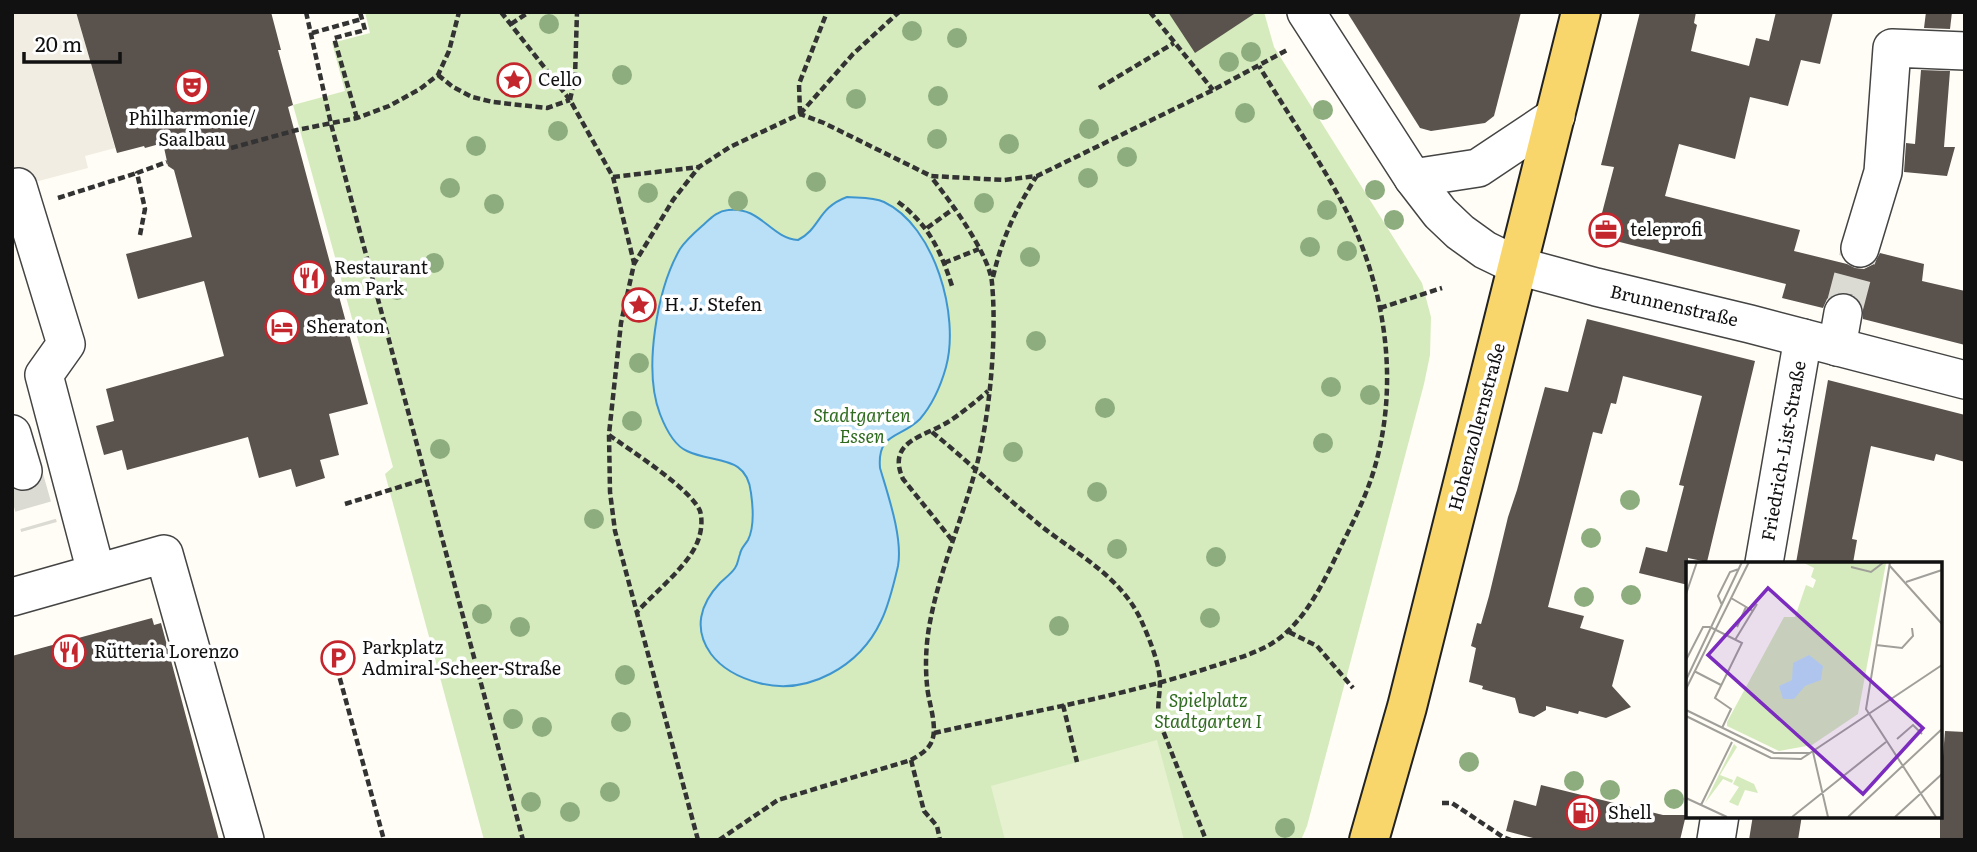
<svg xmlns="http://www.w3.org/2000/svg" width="1977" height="852" viewBox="0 0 1977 852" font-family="Literata,serif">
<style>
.green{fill:#d5ebbd}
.pitch{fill:#e6f2cf}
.plaza{fill:#f1ede2}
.water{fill:#b9e0f7;stroke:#3f96cf;stroke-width:2}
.building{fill:#5a524d}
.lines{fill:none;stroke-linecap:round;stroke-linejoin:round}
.minor-tunnel{stroke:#dbdad3;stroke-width:37;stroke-dasharray:37 18;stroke-linecap:butt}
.minor-casing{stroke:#444;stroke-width:40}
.major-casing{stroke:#222;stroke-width:42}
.path{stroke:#333;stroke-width:4.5;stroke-dasharray:7 3.5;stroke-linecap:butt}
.minor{stroke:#fff;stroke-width:37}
.major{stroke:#f9d66b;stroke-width:38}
.tree{fill:#8dad7f}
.labels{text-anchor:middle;stroke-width:7;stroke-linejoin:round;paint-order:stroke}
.poi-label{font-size:18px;fill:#111;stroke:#fff;text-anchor:start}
.street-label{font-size:18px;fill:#111;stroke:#fff}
.park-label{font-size:18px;font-style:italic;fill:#2f6b1f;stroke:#fff}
.inset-road{fill:none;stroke:#a09f9a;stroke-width:2}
.view{fill:#7b2cbf;fill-opacity:0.15;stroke:#7b2cbf;stroke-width:3.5}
.inset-edge{fill:none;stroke:#111;stroke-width:3.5}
</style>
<rect width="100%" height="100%" fill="#fffdf5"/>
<path class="green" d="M365,12H1264L1274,47L1422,283L1431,317L1430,355L1424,384L1307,826L1301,840H484L385,474L393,467L293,105L345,91L332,43L370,33Z"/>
<path class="pitch" d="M1157,740L1184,840H1005L991,786Z"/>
<path class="plaza" d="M12,12H76L115,148L85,156L88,168L12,188Z"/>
<path class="water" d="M847,197C859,198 873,197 884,202C935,226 960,316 946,367C941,385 932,405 920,419C900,439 877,432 880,468C888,495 903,538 898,566C894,583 889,605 881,621C860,666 808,696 759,683C740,678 723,670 711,654C693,629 700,604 720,583C725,578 731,574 735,568C738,564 738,559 740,554C741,548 745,545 748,540C754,528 753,507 751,493C747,454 714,464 687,451C673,445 665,427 660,414C643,370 657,289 680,249C686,240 694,233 702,226C710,219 717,211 728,210C761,206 770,238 798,240C821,228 817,208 847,197Z"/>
<g class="building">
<path d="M76,12H271L281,50H278L293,105L288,107L368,404L329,414L339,455L320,460L325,478L296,487L291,469L259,478L248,437L127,470L122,450L104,455L96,426L114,421L106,389L224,356L204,281L138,299L126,254L192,237L174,170L168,166L163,143L145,148L144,146L117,153Z"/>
<path d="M1168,12H1257L1195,53Z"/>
<path d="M1347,12H1521L1494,116L1485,123L1431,131L1420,128Z"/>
<path d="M1640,12H1696L1694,23L1697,25L1691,51L1749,66L1756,38L1769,41L1776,12H1833L1820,64L1801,60L1788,106L1750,97L1735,159L1679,144L1665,196L1800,230L1794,251L1847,264L1855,268L1864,269L1874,264L1880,253L1924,264L1922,281L1965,291V345L1863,319L1862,305L1857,297L1847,293L1835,294L1827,299L1823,308L1782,298L1786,284L1596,236L1614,167L1601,165Z"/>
<path d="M1926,12H1952L1950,29L1924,28Z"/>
<path d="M1921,70L1950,71L1944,147H1955L1947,176L1904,172L1906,143L1915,144Z"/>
<path d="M1587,319L1755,361L1707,562L1688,558V585L1639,573L1646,547L1667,552L1684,486L1679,485L1702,396L1623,376L1616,404L1611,403L1602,434L1593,432L1548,607L1584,616L1580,628L1624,640L1612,686L1631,707L1606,718L1579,711L1578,714L1546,706V710L1534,717L1519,713L1515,698L1482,689L1483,686L1469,682L1476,648L1471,646L1477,623L1481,624L1489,596L1508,517L1517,490L1545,387L1568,392Z"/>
<path d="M1828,380L1965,415V462L1936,454L1934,461L1871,446L1852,539L1857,540L1853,563H1796Z"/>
<path d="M152,618L154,625L161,623L219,840H12V656Z"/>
<path d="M1945,731L1965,732V840H1940V795Z"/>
<path d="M1541,785L1663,815H1686L1680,840H1541L1506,831L1514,800L1536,806Z"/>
<path d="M1753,815H1802L1798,840H1749Z"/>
</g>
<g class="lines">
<g class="minor-tunnel">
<path d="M1843,313L1860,248"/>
<path d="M23,471L39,527"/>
</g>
<defs>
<g id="minor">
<path d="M1306,12L1413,178L1440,213L1460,232L1485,250L1518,266L1596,287L1750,324L1965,380"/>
<path d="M1413,178L1478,168L1556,116"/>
<path d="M18,187L66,344L44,375L96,572"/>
<path d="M1860,248L1883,172L1892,48L1965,51"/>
<path d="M1837,347L1843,313"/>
<path d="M12,434L23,471"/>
<path d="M1764,563L1803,338"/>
<path d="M12,597L164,554L245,840"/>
<path d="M1716,840L1720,815"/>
</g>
<path id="major" d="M1369,840L1407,707L1581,12"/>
</defs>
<use href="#minor" class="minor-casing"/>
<use href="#major" class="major-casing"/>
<g class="path">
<path d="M306,12L331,124L523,840"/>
<path d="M501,12L570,100L613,177L634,263"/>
<path d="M1150,12L1213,90"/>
<path d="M511,24L529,12"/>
<path d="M312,33L362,19"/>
<path d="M438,75L453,87L472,97L493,102L547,108L570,100"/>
<path d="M1099,88L1174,43"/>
<path d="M570,100L575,77L577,12"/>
<path d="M800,113L799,84L827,12"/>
<path d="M800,114L853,54L899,12"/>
<path d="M357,118L334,38L365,30L360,12"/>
<path d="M231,148L297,130L357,118L389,106L420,89L438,75L449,51L459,12"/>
<path d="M613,177L699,167"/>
<path d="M58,198L137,173"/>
<path d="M898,202C928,224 941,251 952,286"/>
<path d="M927,228L956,207"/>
<path d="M140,235L145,209L137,173L167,162"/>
<path d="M944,263L979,249"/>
<path d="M993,277C1002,238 1015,211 1036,177"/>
<path d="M1380,308L1442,288"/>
<path d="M932,432C969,462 1004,496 1041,526C1077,554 1121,577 1141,620C1149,638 1159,662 1160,681C1160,697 1156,708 1160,723L1206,840"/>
<path d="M609,435C630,450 691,489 700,511C703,521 701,534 697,543C687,567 655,592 637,612"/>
<path d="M345,504L425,479"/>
<path d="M952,540L903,479C886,441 924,437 948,422C962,413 975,402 988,391"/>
<path d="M1289,632L1317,646L1353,688"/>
<path d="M337,668L384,840"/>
<path d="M1063,705L1077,762"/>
<path d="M934,733C1023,713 1115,698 1202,670C1225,662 1250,656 1271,644C1306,623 1326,577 1343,542C1357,515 1370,487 1377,459C1398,378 1385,291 1349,216C1323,164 1289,116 1259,66"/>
<path d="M911,760L924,811L937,826L940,840"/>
<path d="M1442,803H1452L1503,837L1511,840"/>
<path d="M698,840L615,531L610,492L609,434L621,323L634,264L673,200L699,167L730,147L800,114L824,123L931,176L1004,180L1037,176L1213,90L1289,49"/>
<path d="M719,840L778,800L911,760C918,756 927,751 931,743C939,728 928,702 927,685C925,664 926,643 930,622C940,569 962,520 976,468C990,415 997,337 992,283C990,255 949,199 931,177"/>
</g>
<use href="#minor" class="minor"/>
<use href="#major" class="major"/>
</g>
<g class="tree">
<circle cx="549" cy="24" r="10"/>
<circle cx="912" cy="31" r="10"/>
<circle cx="957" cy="38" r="10"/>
<circle cx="1251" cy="52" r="10"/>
<circle cx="1229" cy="62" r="10"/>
<circle cx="622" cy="75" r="10"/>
<circle cx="938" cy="96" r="10"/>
<circle cx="856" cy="99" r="10"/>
<circle cx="1323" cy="110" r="10"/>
<circle cx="1245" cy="113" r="10"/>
<circle cx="1089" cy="129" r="10"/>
<circle cx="558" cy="131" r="10"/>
<circle cx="937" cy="139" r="10"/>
<circle cx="1009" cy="144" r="10"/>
<circle cx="476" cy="146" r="10"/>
<circle cx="1127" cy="157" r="10"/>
<circle cx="1088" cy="178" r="10"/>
<circle cx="816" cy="182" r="10"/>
<circle cx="450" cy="188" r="10"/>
<circle cx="1375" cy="190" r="10"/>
<circle cx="648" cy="193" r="10"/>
<circle cx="738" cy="201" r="10"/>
<circle cx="984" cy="203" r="10"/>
<circle cx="494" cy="204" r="10"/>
<circle cx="1327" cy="210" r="10"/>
<circle cx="1394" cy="220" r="10"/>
<circle cx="1310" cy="247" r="10"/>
<circle cx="1347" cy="251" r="10"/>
<circle cx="1030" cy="257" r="10"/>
<circle cx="434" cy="263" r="10"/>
<circle cx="397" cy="290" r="10"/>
<circle cx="1036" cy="341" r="10"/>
<circle cx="639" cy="363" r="10"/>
<circle cx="1331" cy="387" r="10"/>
<circle cx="1370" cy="395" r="10"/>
<circle cx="1105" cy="408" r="10"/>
<circle cx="632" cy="421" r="10"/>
<circle cx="1323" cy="443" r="10"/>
<circle cx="440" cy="449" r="10"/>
<circle cx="1013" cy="452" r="10"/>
<circle cx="1097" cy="492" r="10"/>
<circle cx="1630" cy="500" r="10"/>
<circle cx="594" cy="519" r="10"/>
<circle cx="1591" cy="538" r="10"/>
<circle cx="1117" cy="549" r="10"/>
<circle cx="1216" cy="557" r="10"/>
<circle cx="1631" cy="595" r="10"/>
<circle cx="1584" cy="597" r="10"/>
<circle cx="482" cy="614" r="10"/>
<circle cx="1210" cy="618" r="10"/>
<circle cx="1059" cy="626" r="10"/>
<circle cx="520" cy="627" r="10"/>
<circle cx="625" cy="675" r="10"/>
<circle cx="513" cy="719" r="10"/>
<circle cx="621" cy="722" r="10"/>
<circle cx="542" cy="727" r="10"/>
<circle cx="1469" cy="762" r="10"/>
<circle cx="1574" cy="781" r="10"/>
<circle cx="1610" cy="790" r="10"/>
<circle cx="610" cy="792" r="10"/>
<circle cx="1674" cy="799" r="10"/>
<circle cx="531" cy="802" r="10"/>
<circle cx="570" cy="812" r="10"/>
<circle cx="1285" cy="828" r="10"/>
</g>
<defs>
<symbol id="sight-ring" viewBox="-11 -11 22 22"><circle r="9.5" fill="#fff" stroke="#c4262e" stroke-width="1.5"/><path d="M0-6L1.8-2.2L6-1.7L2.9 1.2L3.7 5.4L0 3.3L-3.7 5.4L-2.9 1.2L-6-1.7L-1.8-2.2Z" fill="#c4262e"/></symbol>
<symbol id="theatre-ring" viewBox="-11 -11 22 22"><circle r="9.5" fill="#fff" stroke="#c4262e" stroke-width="1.5"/><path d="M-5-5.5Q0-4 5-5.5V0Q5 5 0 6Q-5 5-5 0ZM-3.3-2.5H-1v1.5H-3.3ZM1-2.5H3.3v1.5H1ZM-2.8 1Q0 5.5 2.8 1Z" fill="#c4262e"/></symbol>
<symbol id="office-ring" viewBox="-11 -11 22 22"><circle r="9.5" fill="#fff" stroke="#c4262e" stroke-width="1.5"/><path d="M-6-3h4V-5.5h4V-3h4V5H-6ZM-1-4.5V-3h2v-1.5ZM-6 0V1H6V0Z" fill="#c4262e"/></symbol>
<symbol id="restaurant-ring" viewBox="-11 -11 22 22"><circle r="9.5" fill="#fff" stroke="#c4262e" stroke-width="1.5"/><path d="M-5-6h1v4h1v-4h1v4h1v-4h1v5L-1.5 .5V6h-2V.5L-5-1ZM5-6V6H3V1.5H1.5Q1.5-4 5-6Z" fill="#c4262e"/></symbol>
<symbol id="hotel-ring" viewBox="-11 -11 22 22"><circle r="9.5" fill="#fff" stroke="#c4262e" stroke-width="1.5"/><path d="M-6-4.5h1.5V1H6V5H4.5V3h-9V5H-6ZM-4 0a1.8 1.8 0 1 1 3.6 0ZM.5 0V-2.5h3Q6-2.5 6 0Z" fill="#c4262e"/></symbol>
<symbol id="parking-ring" viewBox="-11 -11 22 22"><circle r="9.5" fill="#fff" stroke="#c4262e" stroke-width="1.5"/><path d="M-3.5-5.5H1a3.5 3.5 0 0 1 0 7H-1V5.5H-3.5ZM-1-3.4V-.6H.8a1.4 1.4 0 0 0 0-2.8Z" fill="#c4262e"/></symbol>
<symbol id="fuel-ring" viewBox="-11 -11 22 22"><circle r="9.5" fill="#fff" stroke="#c4262e" stroke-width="1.5"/><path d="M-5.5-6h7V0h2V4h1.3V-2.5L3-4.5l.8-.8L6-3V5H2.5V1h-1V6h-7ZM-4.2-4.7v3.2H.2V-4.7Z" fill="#c4262e"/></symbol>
</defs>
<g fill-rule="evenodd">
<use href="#sight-ring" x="495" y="61" width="38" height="38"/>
<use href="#theatre-ring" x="173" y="68" width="38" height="38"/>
<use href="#office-ring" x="1587" y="211" width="38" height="38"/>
<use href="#restaurant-ring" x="290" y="259" width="38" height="38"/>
<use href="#sight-ring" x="620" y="286" width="38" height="38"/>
<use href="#hotel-ring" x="263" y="308" width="38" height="38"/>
<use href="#restaurant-ring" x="50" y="633" width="38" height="38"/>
<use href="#parking-ring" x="319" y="639" width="38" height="38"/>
<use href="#fuel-ring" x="1564" y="794" width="38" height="38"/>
</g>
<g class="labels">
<g class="poi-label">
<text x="538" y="86">Cello</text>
<text x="192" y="125" text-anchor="middle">Philharmonie/<tspan x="192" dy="21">Saalbau</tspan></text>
<text x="1630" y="236">teleprofi</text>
<text x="334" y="274">Restaurant<tspan x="334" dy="21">am Park</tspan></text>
<text x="664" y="311">H. J. Stefen</text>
<text x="306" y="333">Sheraton</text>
<text x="362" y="654">Parkplatz<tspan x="362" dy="21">Admiral-Scheer-Straße</tspan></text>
<text x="94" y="658">Rütteria Lorenzo</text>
<text x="1608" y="819">Shell</text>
</g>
<g class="street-label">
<text transform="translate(1674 306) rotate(13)" y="6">Brunnenstraße</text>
<text transform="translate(1477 427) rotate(-75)" y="6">Hohenzollernstraße</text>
<text transform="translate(1784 451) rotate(-80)" y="6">Friedrich-List-Straße</text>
</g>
<g class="park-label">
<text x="862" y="422">Stadtgarten<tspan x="862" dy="21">Essen</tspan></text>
<text x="1208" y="707">Spielplatz<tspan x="1208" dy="21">Stadtgarten I</tspan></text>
</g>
</g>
<g transform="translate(1686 562)">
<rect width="256" height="256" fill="#fffdf5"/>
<path d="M116,0L200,1L172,152L126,183L93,189L41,164V160L98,55H109L120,23L127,26L130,18L125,15L128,6ZM48,182L51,185L34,213L47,218L46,221L37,217L19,241ZM51,214L68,222L72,231L59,228L52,244L43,240L53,225L47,222Z" fill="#d5ebbd"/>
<path d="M123,93L137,104L135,118L119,124L108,137H97L93,124L106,118L107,101Z" fill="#b9e0f7"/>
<path class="inset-road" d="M204,0L180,147L250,255M203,3L256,62M165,5L185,10L198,0M220,20L256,8M0,32L11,0M45,36L67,49M36,43L32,34L44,10L53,7M24,65L56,81L29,136L45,147L36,166M51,65L60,45M49,78L71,42M190,83L216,86L227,74L226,66M0,98L17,65H24M8,109L35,123M0,118L56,0M0,127L63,0M0,148L88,191H124M0,154L85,196L115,197L256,103M211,177L227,163L236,172M127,190L142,255M0,236L41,255M15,243L46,180M106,255L200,180M162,255L256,167M209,255L256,212"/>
<path class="view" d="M82,26L237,166L177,232L22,93Z"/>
<rect width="256" height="256" class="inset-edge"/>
</g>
<rect width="1977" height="852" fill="none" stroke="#111111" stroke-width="28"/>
<path d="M24 52v10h96v-10" fill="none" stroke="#111111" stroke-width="3.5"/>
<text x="35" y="52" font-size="21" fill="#111111" stroke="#ffffff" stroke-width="5" paint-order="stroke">20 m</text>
</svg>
